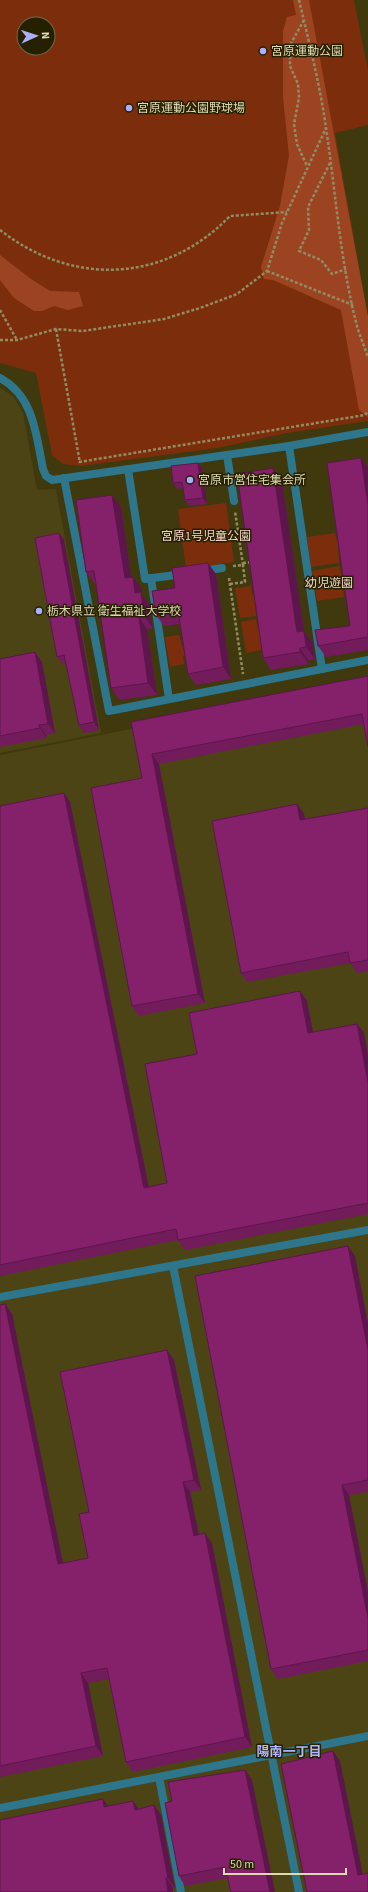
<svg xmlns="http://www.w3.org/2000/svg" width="368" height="1892" viewBox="0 0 368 1892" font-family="'Source Sans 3','Noto Sans JP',sans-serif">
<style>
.built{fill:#4c4414}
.green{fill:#7c2e0c;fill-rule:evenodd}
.forest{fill:#9c4422}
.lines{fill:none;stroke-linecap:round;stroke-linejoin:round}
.path{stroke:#928c63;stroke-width:2.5;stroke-dasharray:3 2;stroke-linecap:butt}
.service{stroke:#2d768b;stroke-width:8}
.minor{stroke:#2d768b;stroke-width:8}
.wall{fill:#721c5c}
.shaded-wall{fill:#5d164b}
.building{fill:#85206b;stroke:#5d164b}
.poi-dot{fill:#aab0fb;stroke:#252000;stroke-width:1.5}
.labels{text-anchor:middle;stroke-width:3;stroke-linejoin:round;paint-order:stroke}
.poi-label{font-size:12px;fill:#ded9b3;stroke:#252000;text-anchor:start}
.park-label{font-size:12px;fill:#f3d4ca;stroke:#252000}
.neighbourhood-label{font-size:13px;font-weight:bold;fill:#b2b7fe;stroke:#252000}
</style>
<rect width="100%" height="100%" fill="#3f390d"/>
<g class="built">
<path d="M0,388L13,396L23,413L37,490L56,489L101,733L0,753Z"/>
<path d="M368,682V1892H0V755Z"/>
</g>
<g class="green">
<path d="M0,0H354L368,71V125L335,133L368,317V421L287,433L217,448L81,466L63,464L52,455L36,373L0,363ZM24,24H48V48H24Z"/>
<path d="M226,503L234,562L186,569L178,509Z"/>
<path d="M335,533L338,544L339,563L311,567L307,537Z"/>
<path d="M339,566L344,585L343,589L344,597L317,601L312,571Z"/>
<path d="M251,586L252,594L255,597L256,616L240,618L235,588Z"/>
<path d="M256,619L258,629L260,631L261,650L246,653L241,622Z"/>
<path d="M179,635L185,655L183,657L184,664L170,667L165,637Z"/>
</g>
<g class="forest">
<path d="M293,0H309L368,317V417L359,410L341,310L273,280L264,279L261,267L280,206L289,156L283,97V31L287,17L296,15Z"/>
<path d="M0,255L31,279L50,291L79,292L83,306L68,310L54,306L42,311H34L14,298L0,280Z"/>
</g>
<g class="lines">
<g class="path">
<path d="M299,0C309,42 320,85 326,128C336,194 340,261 357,326C360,337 365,347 368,358"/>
<path d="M304,20L290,45V66L298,84L299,98L294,124L297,144L307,166"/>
<path d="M330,163L308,207L309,230L299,251L321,260L332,274L346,269"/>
<path d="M0,230C73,287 165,283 230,216L287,212"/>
<path d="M267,271L353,305"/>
<path d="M0,310L17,340"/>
<path d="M56,329L80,463"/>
<path d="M0,340H17L56,329L83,331L164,319L200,308L237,294L267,271L282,223L326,128"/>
<path d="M79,462L365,415L368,411"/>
<path d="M243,563L252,562"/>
<path d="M233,566L243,565L235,511"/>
<path d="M229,578L243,674"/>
<path d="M230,584L245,582L243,565"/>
</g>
<g class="service">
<path d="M289,446L322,669"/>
<path d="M227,455L234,501"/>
<path d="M128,469L145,579L183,574"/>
<path d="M64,478L109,711L368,660"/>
<path d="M202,571L222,568"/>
<path d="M151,578L169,699"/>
<path d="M173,1266L299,1892"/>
<path d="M0,1297L368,1230"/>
<path d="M159,1777L181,1892"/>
<path d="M0,1808L368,1736"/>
</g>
<path class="minor" d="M0,378C34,396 36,435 43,469L46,476L52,480L289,446L368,432"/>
</g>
<g class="wall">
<path d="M361,458L368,468V650L326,657L318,646L350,626Z"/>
<path d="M202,468L207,504L189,506L185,500L183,488L177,489L173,483Z"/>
<path d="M273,468L282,481L304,631L313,643L315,659L308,660L309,664L271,670L263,658Z"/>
<path d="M121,507L131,577L142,589V595L149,604L153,628L147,629L157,695L119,700L111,688L96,584H95L86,572Z"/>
<path d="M59,533L64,540L99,730L84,733L79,725L66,663L62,664L57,657Z"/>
<path d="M216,574L231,679L196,685L188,674L180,624L164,626L156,615L175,588Z"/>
<path d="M35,652L42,662L55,733L46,735L47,738L0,747V659Z"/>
<path d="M368,676L364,724L159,764L205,1003L139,1016L132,1006L142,778L131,722Z"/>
<path d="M64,793L70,802L149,1187L167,1183L197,1054L300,991L307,1001L313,1032L357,1024L364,1033L368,1056V1214L185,1250L178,1240L0,1276V806Z"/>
<path d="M297,804L304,814L305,820L368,808V971L357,973L350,963L247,982L241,973Z"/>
<path d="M348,1246L355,1256L368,1324V1492L349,1495L368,1592V1661L278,1679L271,1669Z"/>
<path d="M5,1304L12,1314L63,1563L88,1558L89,1512L167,1350L174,1360L201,1490L190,1492L199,1535L212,1543L252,1747L133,1772L126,1762L109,1679L88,1683L103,1756L0,1777V1305Z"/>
<path d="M245,1770L252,1780L228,1878L185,1886L179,1876Z"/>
<path d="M154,1805L161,1815L175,1888H173V1892H0L108,1806L138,1809Z"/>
</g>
<g class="shaded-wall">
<path d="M361,458L368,468V504Z"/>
<path d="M198,463L202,468L207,504L203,498Z"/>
<path d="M273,468L282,481L306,644L297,632Z"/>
<path d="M112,495L121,507L133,590L125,578Z"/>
<path d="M59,533L64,540L99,730L94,722Z"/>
<path d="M208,563L216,574L231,679L223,667Z"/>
<path d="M133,577L142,589V595L149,604L153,628L144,616L135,593Z"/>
<path d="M139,617L147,629L157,695L148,683Z"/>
<path d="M304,631L313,643L315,659L306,647Z"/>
<path d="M300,648L308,660L309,664L300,652Z"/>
<path d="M35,652L42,662L55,733L48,724Z"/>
<path d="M39,725L46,735L47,738L40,728Z"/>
<path d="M152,754L159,764L205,1003L198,994Z"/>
<path d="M64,793L70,802L151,1198L144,1188Z"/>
<path d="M297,804L304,814L307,830L300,820Z"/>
<path d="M300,991L307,1001L315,1043L308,1033Z"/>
<path d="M357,1024L364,1033L368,1056V1082Z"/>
<path d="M348,1246L355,1256L368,1324V1350Z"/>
<path d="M5,1304L12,1314L65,1573L58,1564Z"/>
<path d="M167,1350L174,1360L201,1490L194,1480Z"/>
<path d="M183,1482L190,1492L201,1545L194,1536Z"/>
<path d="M342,1485L349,1495L368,1592V1618Z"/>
<path d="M205,1533L212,1543L252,1747L245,1737Z"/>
<path d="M81,1673L88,1683L103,1756L96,1746Z"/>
<path d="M333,1751L340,1761L365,1885L358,1875Z"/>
<path d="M245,1770L252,1780L275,1892H270Z"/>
<path d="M103,1799L110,1809L104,1807Z"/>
<path d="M133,1801L140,1811L135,1810Z"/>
<path d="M154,1805L161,1815L175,1888L168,1878Z"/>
<path d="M166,1878L173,1888V1892H168Z"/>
</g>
<g class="building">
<path d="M361,458L368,504V637L318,646L315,630L350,626L327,463Z"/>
<path d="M198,463L203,498L185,500L182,482L173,483L171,466Z"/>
<path d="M273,468L297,632L304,631L306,647L300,648V652L263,658L237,474Z"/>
<path d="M112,495L125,578L133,577L135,593L141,592L144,616L139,617L148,683L111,688L94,571L86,572L76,500Z"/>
<path d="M59,533L94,722L79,725L64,655L57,657L35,538Z"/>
<path d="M208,563L223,667L188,674L178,611L156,615L152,591L175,588L172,568Z"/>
<path d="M35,652L48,724L39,725L40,728L0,736V659Z"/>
<path d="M368,676V747L362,714L152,754L198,994L132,1006L91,788L142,778L131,722Z"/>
<path d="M64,793L144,1188L167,1183L145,1064L197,1054L189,1013L300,991L308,1033L357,1024L368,1082V1203L178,1240L176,1229L0,1265V806Z"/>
<path d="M297,804L300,820L368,808V960L350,963L348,952L241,973L212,821Z"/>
<path d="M348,1246L368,1350V1480L342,1485L368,1618V1650L271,1669L195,1276Z"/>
<path d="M5,1304L58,1564L88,1558L79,1514L89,1512L60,1372L167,1350L194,1480L183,1482L194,1536L205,1533L245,1737L126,1762L107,1668L81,1673L96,1746L0,1766V1305Z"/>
<path d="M333,1751L358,1875L368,1873V1892H307L281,1764Z"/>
<path d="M245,1770L270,1892H231L225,1867L179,1876L165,1803L172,1801L168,1782Z"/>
<path d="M103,1799L104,1807L133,1801L135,1810L154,1805L168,1878H166L168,1892H0V1820Z"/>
</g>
<g class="poi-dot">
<circle cx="263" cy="51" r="4"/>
<circle cx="129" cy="108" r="4"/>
<circle cx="190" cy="480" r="4"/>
<circle cx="39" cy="611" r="4"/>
</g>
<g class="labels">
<g class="poi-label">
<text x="271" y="55">宮原運動公園</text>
<text x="137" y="112">宮原運動公園野球場</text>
<text x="198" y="484">宮原市営住宅集会所</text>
<text x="47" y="615">栃木県立 衛生福祉大学校</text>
</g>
<g class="park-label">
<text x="206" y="540">宮原1号児童公園</text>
<text x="329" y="587">幼児遊園</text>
</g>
<g class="neighbourhood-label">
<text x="289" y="1756">陽南一丁目</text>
</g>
</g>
<g transform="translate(36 36) rotate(87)"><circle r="19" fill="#252000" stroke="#6f6a48"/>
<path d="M0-3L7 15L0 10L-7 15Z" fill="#aab0fb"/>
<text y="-6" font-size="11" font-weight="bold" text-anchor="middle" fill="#ded9b3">N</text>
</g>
<path d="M224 1868v6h122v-6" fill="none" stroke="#ded9b3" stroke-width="2"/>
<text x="230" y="1868" font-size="12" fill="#ded9b3" stroke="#252000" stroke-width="3" paint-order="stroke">50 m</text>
</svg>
